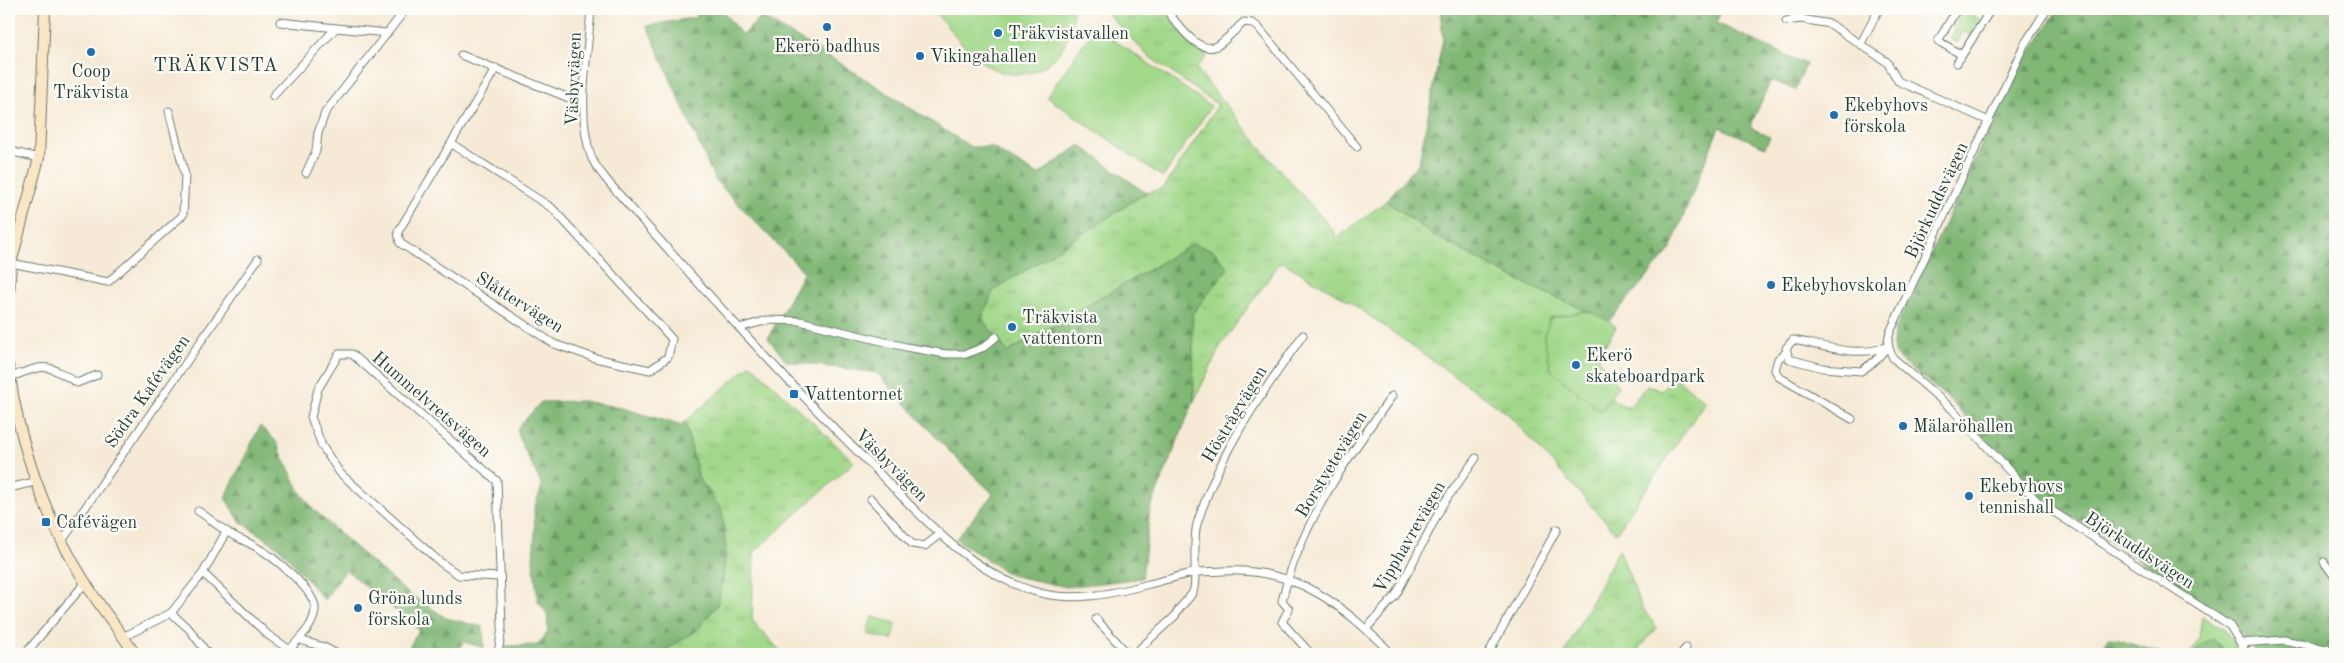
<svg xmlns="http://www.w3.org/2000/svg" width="2344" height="663" viewBox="0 0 2344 663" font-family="'Old Standard TT',serif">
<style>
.grass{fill:url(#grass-tufts);stroke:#608a5f}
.forest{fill:url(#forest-firs);stroke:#507a55}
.garden{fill:#a2d88a;stroke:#608a5f}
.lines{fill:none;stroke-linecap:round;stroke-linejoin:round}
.street-casing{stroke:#6a7a6d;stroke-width:9}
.secondary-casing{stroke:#6a7a6d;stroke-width:12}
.street{stroke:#fff;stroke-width:7}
.secondary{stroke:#fbe6c4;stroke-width:10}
.poi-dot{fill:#1f6fb2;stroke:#fdfcf7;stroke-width:2}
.labels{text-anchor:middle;stroke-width:4.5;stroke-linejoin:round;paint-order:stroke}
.poi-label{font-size:18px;fill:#1f3d34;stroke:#fdfcf7;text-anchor:start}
.street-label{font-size:18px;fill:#1f3d34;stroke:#fdfcf7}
.neighbourhood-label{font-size:19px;letter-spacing:1px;fill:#1f3d34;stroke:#fdfcf7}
</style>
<defs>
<pattern id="grass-tufts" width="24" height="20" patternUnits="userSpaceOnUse" patternTransform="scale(1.25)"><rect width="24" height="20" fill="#a2d88a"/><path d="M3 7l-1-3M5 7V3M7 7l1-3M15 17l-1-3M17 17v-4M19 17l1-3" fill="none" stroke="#8bba78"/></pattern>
<pattern id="forest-firs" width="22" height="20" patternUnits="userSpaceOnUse" patternTransform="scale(1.25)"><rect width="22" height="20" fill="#81b876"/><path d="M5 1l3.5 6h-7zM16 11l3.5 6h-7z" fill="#699762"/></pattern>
</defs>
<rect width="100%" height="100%" fill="#fdfcf7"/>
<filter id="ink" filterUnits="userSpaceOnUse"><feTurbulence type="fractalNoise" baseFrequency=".02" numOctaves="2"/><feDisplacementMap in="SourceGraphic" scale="10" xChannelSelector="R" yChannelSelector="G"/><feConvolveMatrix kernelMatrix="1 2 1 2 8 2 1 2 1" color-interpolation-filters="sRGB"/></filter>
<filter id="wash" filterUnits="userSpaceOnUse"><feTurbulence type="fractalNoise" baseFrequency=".0096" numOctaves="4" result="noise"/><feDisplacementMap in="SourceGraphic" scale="20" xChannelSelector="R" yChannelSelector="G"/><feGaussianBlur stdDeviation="1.12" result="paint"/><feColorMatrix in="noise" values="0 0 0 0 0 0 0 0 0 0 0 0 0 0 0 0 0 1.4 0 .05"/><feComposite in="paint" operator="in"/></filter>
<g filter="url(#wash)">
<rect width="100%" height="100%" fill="#f6ead6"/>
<g class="grass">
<path d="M1103,9H1165L1207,57L1196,68L1269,158L1335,232L1336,239L1386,201L1433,235L1521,282L1587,311L1550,318L1601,411L1612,398L1624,407H1630L1647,385L1661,391L1674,376L1705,402L1616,533L1507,413L1350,302L1281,261L1221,345L1194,401L1192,314L1228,268L1193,244L1008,352L982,319L993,291L1146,193L1164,188L1218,105L1147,55Z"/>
<path d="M1961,9L1981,20L1972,36L1963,31L1957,43L1950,39L1956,28L1951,25Z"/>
<path d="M751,364L854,462L754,552L752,620L783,654H660L698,629L717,605L710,492L699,480L685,422Z"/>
<path d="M1619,549L1641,606L1657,628L1634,654H1564Z"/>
<path d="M2202,616L2215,625L2224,628L2240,654H2223L2221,646L2197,651L2190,654L2199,639Z"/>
<path d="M872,617L896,623L892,640L867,634Z"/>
</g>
<g class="forest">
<path d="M695,9H721L742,35L762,17L845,66L971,147H991L1038,175L1080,145L1146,193L993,291L982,319L1008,352L1193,244L1213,250L1228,268L1192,314L1194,401L1150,509L1142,578L1067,587L1010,575L956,539L993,494L946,448L877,373L786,361L768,338L804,272L715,180L647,26L698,17Z"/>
<path d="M1440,9H1722L1716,23L1806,64L1795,90L1771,80L1750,127L1770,137L1765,147L1719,127L1670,250L1609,321L1521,282L1433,235L1386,201L1419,162L1443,38Z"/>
<path d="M2058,9H2335V654H2258L2231,622L2114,543L2039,497L1949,399L1898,358L1893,346L1894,332L2012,80Z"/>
<path d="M582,401L622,408L680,425L685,422L699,480L722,510L726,549L723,582L717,605L698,629L660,654H501L502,646L538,645L548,631L547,614L538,601L533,560L535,533L534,509L542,486C534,466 522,450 517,429L541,402Z"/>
<path d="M260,426L275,440L300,492L314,510L351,544L405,591L446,618L483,627L484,648L464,642L456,654H416L408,649L419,630L346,570L324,600L282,550L240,521L225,498Z"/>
<path d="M2109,637L2165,654H2099Z"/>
<path d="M2213,638L2221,646L2223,654H2192L2204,643Z"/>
</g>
<g class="garden">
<path d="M932,9H1073C1074,55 1032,91 988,66C966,53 949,27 932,9Z"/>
<path d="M1095,27L1211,106L1163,177L1047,97Z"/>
<path d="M1587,311L1609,321L1616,327L1599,355V360L1618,386L1601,411L1551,370L1544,337L1550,318Z"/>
</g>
</g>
<g filter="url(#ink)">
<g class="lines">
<defs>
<g id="street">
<path d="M591,9C588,54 576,113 591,156C594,166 604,176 610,184C694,279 778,373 868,462C917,511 965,570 1033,591C1071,603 1112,594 1149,584C1163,581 1178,576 1192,573C1202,571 1212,572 1222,571C1297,567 1341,604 1392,654"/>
<path d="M1165,9C1177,22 1199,59 1220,44C1229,37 1236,29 1244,22L1252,23L1258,27L1357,147"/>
<path d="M1798,9L1801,19L1830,24L1887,62L1898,81L1989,121"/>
<path d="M1957,9L1938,41L1962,55L1991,9"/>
<path d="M2047,9L2024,45L1891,330C1886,341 1888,347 1893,358L1952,409L2037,501L2230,626L2247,654"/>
<path d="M1786,21L1801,19"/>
<path d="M280,22L336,28"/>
<path d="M1861,43L1879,9"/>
<path d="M461,55L584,104"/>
<path d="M1957,63L1962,55"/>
<path d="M273,96L336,28L387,33"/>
<path d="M452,144L552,208L672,339L668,357L650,370L595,358L554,344L400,243L398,232L496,68"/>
<path d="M9,151L39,158"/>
<path d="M306,173L316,151L318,133L325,113L406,9"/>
<path d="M11,263L108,282L183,215L185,175L169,111"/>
<path d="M739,328L768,320L800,321L906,347L946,354H966L984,347L996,337"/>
<path d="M1793,340C1822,345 1859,359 1888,346L1875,361L1861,371L1823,368L1789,359L1786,348Z"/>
<path d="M1787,352L1778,359L1775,370L1779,377L1852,419"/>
<path d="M10,377C45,365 45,362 77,383L97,375"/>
<path d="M9,488L34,482"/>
<path d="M871,499L912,544L925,546L940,534"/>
<path d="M198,511C208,517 216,525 226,531C235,538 247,541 256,547C271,555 317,591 315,610C313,630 296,639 287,654"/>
<path d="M62,541L258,259"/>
<path d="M2324,562L2335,577"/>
<path d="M203,573L268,635L290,650"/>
<path d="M171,613L189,629L208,654"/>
<path d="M1096,619L1128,654"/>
<path d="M1366,629L1396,595L1443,504L1476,458"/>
<path d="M123,637L171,613L203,573L226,532"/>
<path d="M300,640L324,647L337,654"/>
<path d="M2241,643L2284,640L2335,651"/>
<path d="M25,654L85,583"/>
<path d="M498,654L502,627L497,481L352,354H339L318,389L311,417L322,446L340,473L440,562L459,575L500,577"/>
<path d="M1134,654L1175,616C1179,606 1188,601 1193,592C1198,580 1192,540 1197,524C1221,449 1258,399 1303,335"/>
<path d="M1311,654L1282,622L1289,609L1282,601C1300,524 1347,458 1392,396"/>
<path d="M1488,654L1557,529"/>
<path d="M1681,654L1686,648"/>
</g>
<g id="secondary">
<path d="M9,295L11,263L39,158L45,9"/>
<path d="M9,368C18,443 45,518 85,582C100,607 119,630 135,654"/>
</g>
</defs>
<use href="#street" class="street-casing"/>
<use href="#secondary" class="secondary-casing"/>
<use href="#street" class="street"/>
<use href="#secondary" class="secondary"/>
</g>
</g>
<g class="poi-dot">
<circle cx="827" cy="27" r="5"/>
<circle cx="998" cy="33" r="5"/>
<circle cx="91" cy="52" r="5"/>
<circle cx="920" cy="56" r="5"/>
<circle cx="1834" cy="115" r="5"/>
<circle cx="1771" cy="285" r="5"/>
<circle cx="1012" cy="327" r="5"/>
<circle cx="1576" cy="365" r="5"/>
<rect x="789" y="389" width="10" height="10" rx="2.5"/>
<circle cx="1903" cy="426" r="5"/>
<circle cx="1969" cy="496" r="5"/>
<rect x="41" y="517" width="10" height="10" rx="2.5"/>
<circle cx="358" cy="608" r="5"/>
</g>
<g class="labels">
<g class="poi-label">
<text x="1008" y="39">Träkvistavallen</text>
<text x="827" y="52" text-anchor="middle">Ekerö badhus</text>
<text x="930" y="62">Vikingahallen</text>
<text x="91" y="77" text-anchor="middle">Coop<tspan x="91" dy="21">Träkvista</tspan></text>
<text x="1844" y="111">Ekebyhovs<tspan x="1844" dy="21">förskola</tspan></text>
<text x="1781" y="291">Ekebyhovskolan</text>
<text x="1022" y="323">Träkvista<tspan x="1022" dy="21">vattentorn</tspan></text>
<text x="1586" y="361">Ekerö<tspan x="1586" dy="21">skateboardpark</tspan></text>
<text x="804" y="400">Vattentornet</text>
<text x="1913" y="432">Mälaröhallen</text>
<text x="1979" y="492">Ekebyhovs<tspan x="1979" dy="21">tennishall</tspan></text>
<text x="56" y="528">Cafévägen</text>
<text x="368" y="604">Gröna lunds<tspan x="368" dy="21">förskola</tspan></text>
</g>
<g class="street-label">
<text transform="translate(573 79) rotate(-88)" y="6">Väsbyvägen</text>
<text transform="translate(1936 200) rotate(-65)" y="6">Björkuddsvägen</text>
<text transform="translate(520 302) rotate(32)" y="6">Slåttervägen</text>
<text transform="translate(147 391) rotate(-55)" y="6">Södra Kafévägen</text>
<text transform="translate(432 404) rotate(41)" y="6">Hummelvretsvägen</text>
<text transform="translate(1234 414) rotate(-59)" y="6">Höstrågvägen</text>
<text transform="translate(1331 464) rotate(-59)" y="6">Borstvetevägen</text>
<text transform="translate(892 465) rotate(45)" y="6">Väsbyvägen</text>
<text transform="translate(1409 537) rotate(-60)" y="6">Vipphavrevägen</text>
<text transform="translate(2140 550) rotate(33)" y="6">Björkuddsvägen</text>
</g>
<g class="neighbourhood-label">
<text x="216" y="71">TRÄKVISTA</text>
</g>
</g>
<rect width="2344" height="663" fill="none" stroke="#fdfcf7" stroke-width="30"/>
</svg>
